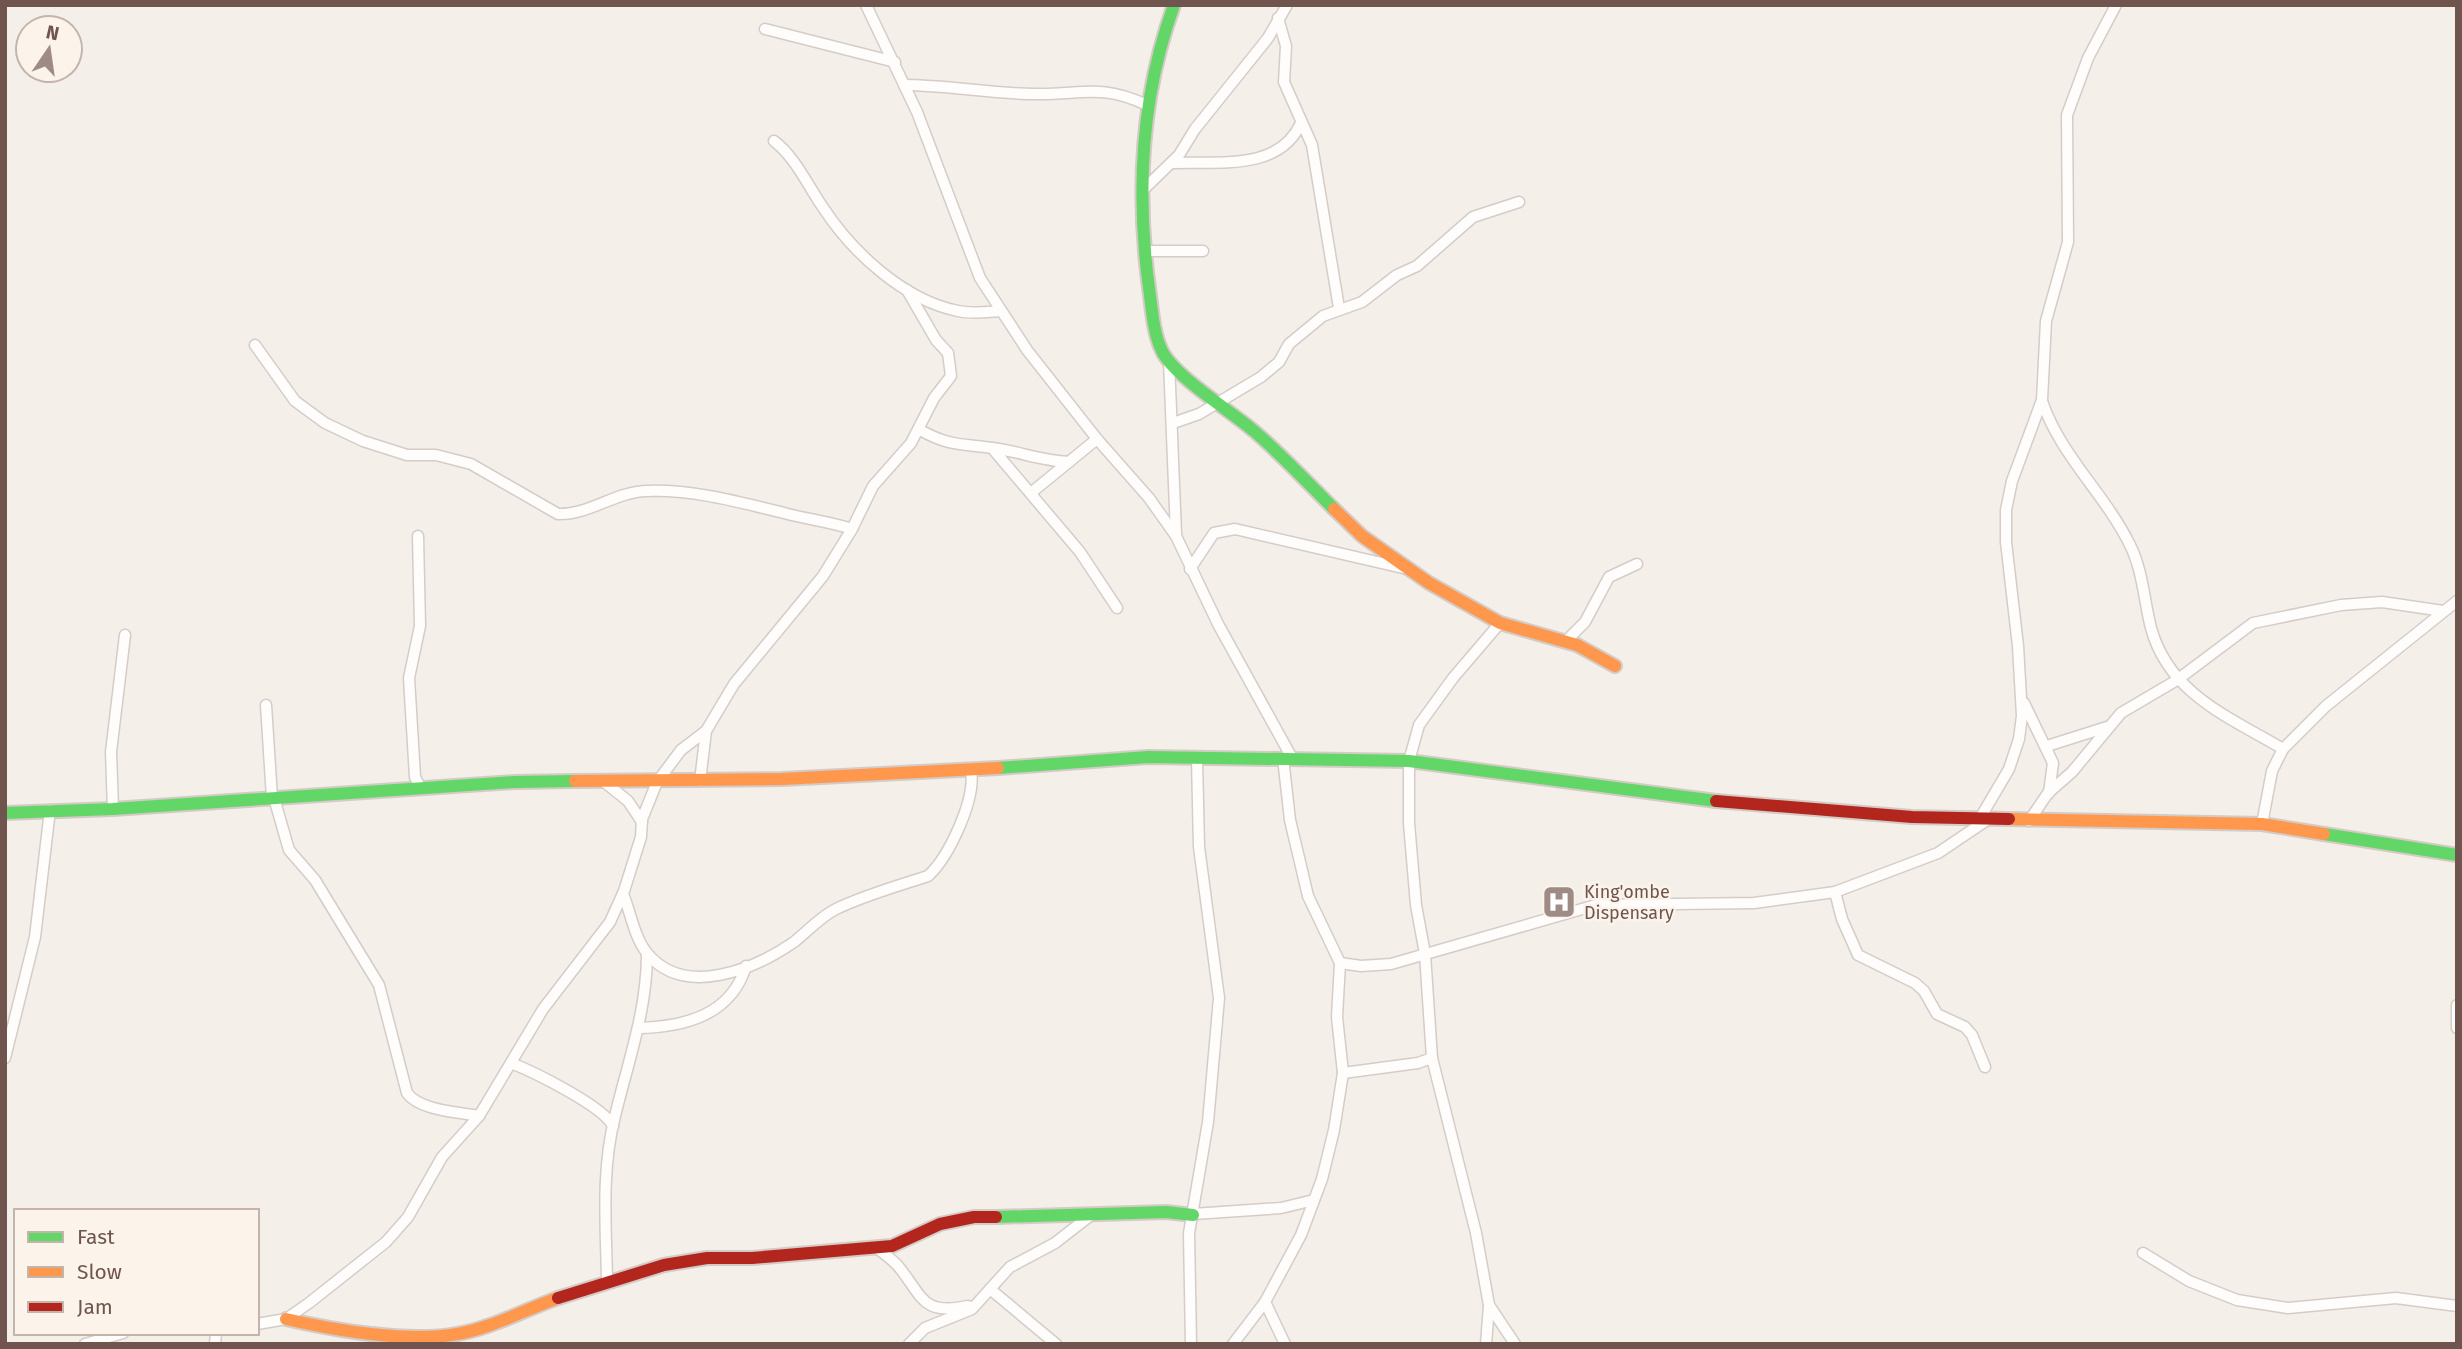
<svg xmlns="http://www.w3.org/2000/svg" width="2462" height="1349" viewBox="0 0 2462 1349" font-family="'Fira Sans',sans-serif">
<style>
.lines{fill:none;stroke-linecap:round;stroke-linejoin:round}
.street-casing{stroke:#d4ccc8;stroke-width:13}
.fast-casing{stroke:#d4cbc6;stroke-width:16}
.slow-casing{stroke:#d4cbc6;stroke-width:16}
.jam-casing{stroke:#d4cbc6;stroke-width:16}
.street{stroke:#fefdfc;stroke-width:10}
.fast{stroke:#63d668;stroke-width:12}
.slow{stroke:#ff974d;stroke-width:12}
.jam{stroke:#b3261e;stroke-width:12}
.labels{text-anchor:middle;stroke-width:5;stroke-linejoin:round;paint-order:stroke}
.poi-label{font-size:18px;fill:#6f554e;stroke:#fcf4eb;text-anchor:start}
</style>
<rect width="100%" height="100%" fill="#f5efea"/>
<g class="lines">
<defs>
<g id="street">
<path d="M866,5L917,112L980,278L1027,350L1097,439L1149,498L1176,536L1218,624L1292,758"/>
<path d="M1278,18L1286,46L1284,82L1312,145L1339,308"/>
<path d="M765,29L895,62"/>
<path d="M904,85C948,85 992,94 1035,94C1082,95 1100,83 1147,105"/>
<path d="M774,141C795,157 807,184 822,206C851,251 903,300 958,311C972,314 987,312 1001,311"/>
<path d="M1172,163C1217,161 1279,172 1301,123"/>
<path d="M1142,191L1179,155L1195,129L1268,38L1287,5"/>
<path d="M1144,251H1203"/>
<path d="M255,345L295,401L325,423L363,441L407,455H436L471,464L558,514C589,515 615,492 646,491C692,489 739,502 784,513C806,519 830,522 852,529"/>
<path d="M1169,361L1176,534"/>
<path d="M2042,401C2060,455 2105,494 2130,545C2143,571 2144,601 2151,628C2169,694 2229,717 2283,749"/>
<path d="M1173,423L1199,414L1261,377L1279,362L1289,344L1323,316L1362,302L1397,275L1417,266L1473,217L1519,202"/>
<path d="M920,430C952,448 965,443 999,449C1023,453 1044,461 1069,462"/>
<path d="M992,448L1080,552L1117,608"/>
<path d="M1032,492L1097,439"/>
<path d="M418,536L420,626L409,678L415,777L420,787"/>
<path d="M1190,569L1214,533L1235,529L1403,568"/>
<path d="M1500,623L1453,678L1419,725L1409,761V823L1416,905L1425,954L1432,1058L1476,1233L1489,1305L1515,1344"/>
<path d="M1565,642L1585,622L1609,577L1637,564"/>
<path d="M2024,703L2053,763L2049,793"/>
<path d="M266,705L272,798"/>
<path d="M2047,746L2107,727"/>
<path d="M603,781L628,801L642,822"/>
<path d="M700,781L706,731L734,684L823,576L852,529L873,486L911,443L934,398L951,376L948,353L936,340L907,290"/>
<path d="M274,798L289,850L315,880L379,985L407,1093C420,1111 459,1112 479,1116"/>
<path d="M113,809L111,752L125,635"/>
<path d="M1979,820L2009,769L2019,739L2022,716L2018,646L2006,542V510L2012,481L2042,400L2046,321L2068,242L2067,115L2088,58L2116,5"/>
<path d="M2029,821L2048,793L2072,772L2121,713L2177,680L2253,623L2341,605L2382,602L2443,611"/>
<path d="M2262,824L2272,771L2283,749L2326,706L2457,601"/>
<path d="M1835,892L1842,919L1858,955L1915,983L1924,991L1937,1014L1965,1027L1972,1035L1985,1067"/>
<path d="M623,894C631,913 634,937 647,953C684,999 755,969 794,942C808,931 820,917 836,909C865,895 898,886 928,876C949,857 976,799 971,771"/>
<path d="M1340,963L1361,966L1391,964L1596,905L1754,903L1835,892L1938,853L1987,820"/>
<path d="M2457,1005V1028"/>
<path d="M638,1028C683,1027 731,1016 746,966"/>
<path d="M5,1058L35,937L50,810"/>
<path d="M511,1063C534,1072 603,1106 613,1126"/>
<path d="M1343,1073L1418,1063L1432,1058"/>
<path d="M1193,1214L1281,1208L1314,1200"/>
<path d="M877,1248C884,1254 892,1259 898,1266C923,1296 921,1316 968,1306"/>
<path d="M2143,1253L2189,1281L2237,1300L2288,1308L2396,1298L2457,1306"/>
<path d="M607,1281C606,1225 601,1171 615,1116C628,1062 647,1010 647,954"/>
<path d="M990,1289L1056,1344"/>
<path d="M1265,1302L1285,1344"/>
<path d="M257,1324L286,1319L309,1303L386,1242L408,1217L442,1157L479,1116L543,1009L610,922L624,891L641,837L642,819L657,782L681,750L706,731"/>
<path d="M85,1344L123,1333"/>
<path d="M215,1344L216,1333"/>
<path d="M909,1344L925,1328L972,1309L1010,1267L1055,1243L1091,1215"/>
<path d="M1191,1344L1189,1233L1208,1122L1219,998L1199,847L1197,759"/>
<path d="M1233,1344L1265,1302L1301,1235L1322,1179L1334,1130L1343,1073L1337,1017L1340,963L1308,896L1290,820L1283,758"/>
<path d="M1486,1344L1489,1306"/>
</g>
<g id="fast">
<path d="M1174,5C1141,96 1136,192 1149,288C1152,308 1153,333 1162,351C1174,376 1232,412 1254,431C1282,455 1308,483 1334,509"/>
<path d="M998,768L1148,757L1409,761L1716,801"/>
<path d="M5,813L113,809L514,782L575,781"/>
<path d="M2324,834L2457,855"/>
<path d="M996,1217L1166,1212L1193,1215"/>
</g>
<g id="slow">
<path d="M1334,509L1362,536L1429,583L1500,623L1577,645L1615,666"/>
<path d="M575,781L782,779L998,768"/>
<path d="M2009,819L2262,824L2324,834"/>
<path d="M286,1319C334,1330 408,1343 457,1334C489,1329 527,1309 558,1298"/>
</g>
<g id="jam">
<path d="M1716,801L1912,817L2009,819"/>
<path d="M558,1298L664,1265L707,1258H752L892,1246L940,1224L974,1217H996"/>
</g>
</defs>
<use href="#street" class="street-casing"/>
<use href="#fast" class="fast-casing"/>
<use href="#slow" class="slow-casing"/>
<use href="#jam" class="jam-casing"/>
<use href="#street" class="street"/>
<use href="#fast" class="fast"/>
<use href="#slow" class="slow"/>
<use href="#jam" class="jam"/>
</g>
<defs>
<symbol id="hospital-square" viewBox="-11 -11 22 22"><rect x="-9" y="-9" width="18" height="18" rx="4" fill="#9e8b85" stroke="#fcf4eb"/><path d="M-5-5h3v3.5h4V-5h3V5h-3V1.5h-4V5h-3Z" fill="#fff"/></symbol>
</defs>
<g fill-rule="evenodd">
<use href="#hospital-square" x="1540" y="883" width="38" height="38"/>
</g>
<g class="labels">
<g class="poi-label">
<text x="1584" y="898">King'ombe<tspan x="1584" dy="21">Dispensary</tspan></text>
</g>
</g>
<rect width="2462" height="1349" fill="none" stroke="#6f554e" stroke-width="14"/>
<rect x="14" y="1209" width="245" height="126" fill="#fcf4eb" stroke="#c4b4ac" stroke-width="2"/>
<rect x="28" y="1232" width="35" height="10" fill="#63d668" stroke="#c4b4ac" stroke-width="2"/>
<text x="77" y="1244" font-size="21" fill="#6f554e">Fast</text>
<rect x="28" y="1267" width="35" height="10" fill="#ff974d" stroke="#c4b4ac" stroke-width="2"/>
<text x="77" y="1279" font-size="21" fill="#6f554e">Slow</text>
<rect x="28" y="1302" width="35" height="10" fill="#b3261e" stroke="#c4b4ac" stroke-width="2"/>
<text x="77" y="1314" font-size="21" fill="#6f554e">Jam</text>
<g transform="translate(49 49) rotate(13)"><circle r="33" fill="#fcf4eb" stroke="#c4b4ac" stroke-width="2"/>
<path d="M0-5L12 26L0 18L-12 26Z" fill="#9e8b85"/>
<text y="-10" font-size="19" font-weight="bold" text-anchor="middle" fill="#6f554e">N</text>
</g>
</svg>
